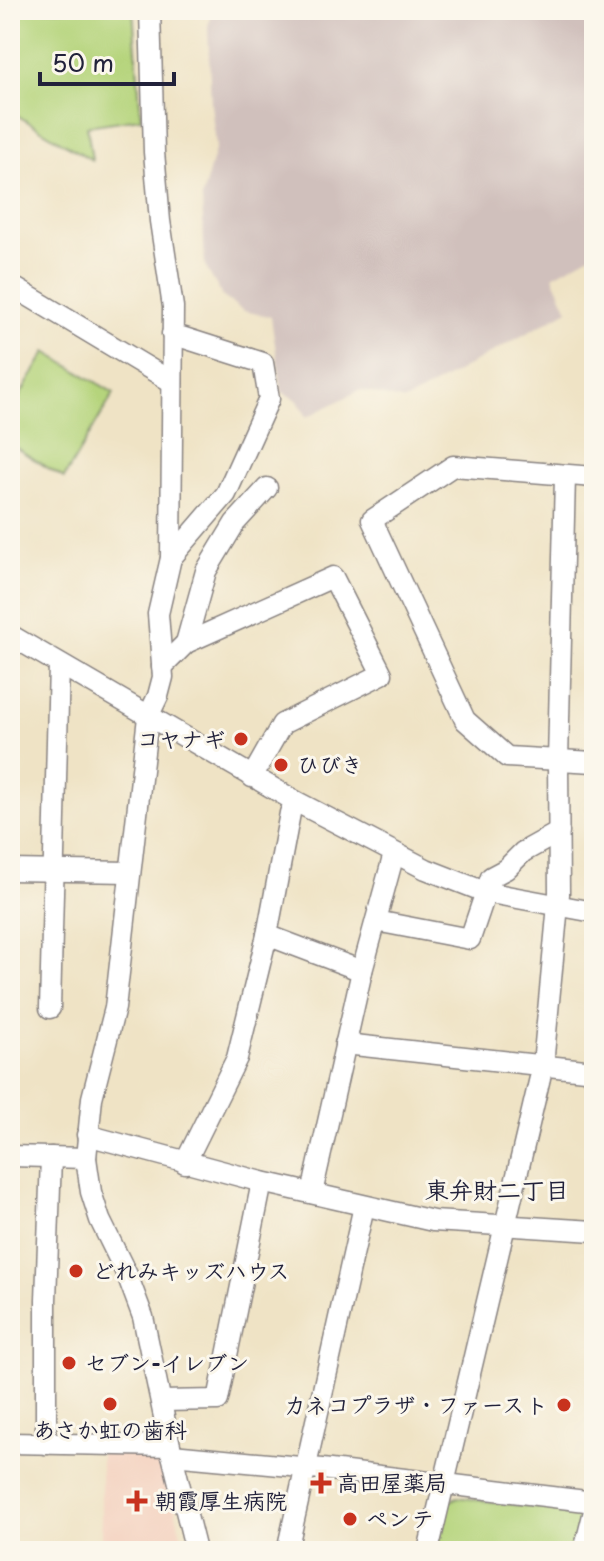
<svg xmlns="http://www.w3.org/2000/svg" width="604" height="1561" viewBox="0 0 604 1561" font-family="'Playpen Sans','Klee One',sans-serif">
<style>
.built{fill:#f4d3c1}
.industrial{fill:#d0c0bc}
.green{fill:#b5d47b;stroke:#6c7b5b;stroke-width:2}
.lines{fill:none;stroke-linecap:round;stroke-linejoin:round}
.minor-casing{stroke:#888280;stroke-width:23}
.minor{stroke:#fff;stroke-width:20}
.poi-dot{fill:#c8321e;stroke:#fbf7ec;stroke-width:3}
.labels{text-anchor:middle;stroke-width:6;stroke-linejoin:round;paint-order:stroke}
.poi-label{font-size:22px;font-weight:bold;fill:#22223b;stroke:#fbf7ec;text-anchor:start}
.neighbourhood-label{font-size:24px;font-weight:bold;fill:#22223b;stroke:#fbf7ec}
</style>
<rect width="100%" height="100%" fill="#fbf7ec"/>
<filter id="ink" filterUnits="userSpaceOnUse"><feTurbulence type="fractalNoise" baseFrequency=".0125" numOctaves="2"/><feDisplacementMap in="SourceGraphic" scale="16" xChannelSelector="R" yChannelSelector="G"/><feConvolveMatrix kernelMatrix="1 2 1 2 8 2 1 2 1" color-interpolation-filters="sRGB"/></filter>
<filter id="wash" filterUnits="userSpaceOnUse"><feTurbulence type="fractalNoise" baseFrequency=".006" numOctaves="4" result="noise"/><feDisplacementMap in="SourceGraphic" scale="32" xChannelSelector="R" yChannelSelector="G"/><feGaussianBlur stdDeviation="1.8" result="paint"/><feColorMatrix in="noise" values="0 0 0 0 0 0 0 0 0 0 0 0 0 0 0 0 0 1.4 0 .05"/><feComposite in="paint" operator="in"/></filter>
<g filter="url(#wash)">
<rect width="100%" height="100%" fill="#efe3c5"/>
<path class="built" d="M101,1450L161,1452L185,1551H101Z"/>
<path class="industrial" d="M212,10H594V253L553,276L568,310L405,401L360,390L307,417L297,400L282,392L271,317L244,311L223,297L205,266L202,197L216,146L211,104L208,27Z"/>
<g class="green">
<path d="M10,10H133L141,118L87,126L92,160L10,111Z"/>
<path d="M46,352L114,393L64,478L10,444V412Z"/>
<path d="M457,1497L580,1513L584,1522L575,1551H436L446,1503Z"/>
</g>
</g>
<g filter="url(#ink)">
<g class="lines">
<defs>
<g id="minor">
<path d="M150,10L154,152L160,221L173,307L171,558L158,614L163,677L158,696L148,717L115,1008L92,1098L86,1158L91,1192L100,1220L128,1277L143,1317L172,1455L196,1551"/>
<path d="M10,300L17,289L172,382"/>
<path d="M594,477L453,466L372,520L465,720L507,757L594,762"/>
<path d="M171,558L226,494L269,399L263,363L172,334"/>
<path d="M10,635L295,801L426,869L485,892L594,912"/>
<path d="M186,643L206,571L235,523L267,488"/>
<path d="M162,667L186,643L333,577L382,674L282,724L252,777"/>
<path d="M10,870L129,872"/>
<path d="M376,921L470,939L491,877L506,869L523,852L559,832"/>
<path d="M267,935L362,971"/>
<path d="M50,1008L59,665"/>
<path d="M345,1044L594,1071"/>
<path d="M87,1135L262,1182L433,1221L594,1231"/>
<path d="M10,1156L86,1158"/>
<path d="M185,1163L237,1058L267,935L290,813L295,801"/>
<path d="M312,1193L362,971L394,854"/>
<path d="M162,1401L218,1400L262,1182"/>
<path d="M10,1443L170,1446"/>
<path d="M46,1444V1300L51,1157"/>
<path d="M172,1455L322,1469L594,1502"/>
<path d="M287,1551L364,1206"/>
<path d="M428,1551L543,1065L559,894L558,761L565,476"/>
<path d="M584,1551L594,1511"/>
</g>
</defs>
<use href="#minor" class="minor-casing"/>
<use href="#minor" class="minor"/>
</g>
</g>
<g class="poi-dot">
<circle cx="241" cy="739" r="8"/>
<circle cx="281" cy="765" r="8"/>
<circle cx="76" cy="1271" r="8"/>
<circle cx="69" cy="1363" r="8"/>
<circle cx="110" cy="1404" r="8"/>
<circle cx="564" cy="1405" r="8"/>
<path d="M317 1471h8v8h8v8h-8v8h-8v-8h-8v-8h8z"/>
<path d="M133 1489h8v8h8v8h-8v8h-8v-8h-8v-8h8z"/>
<circle cx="350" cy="1519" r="8"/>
</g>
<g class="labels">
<g class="poi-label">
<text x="225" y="747" text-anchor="end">コヤナギ</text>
<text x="297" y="773">ひびき</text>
<text x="92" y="1279">どれみキッズハウス</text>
<text x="85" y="1371">セブン-イレブン</text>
<text x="548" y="1413" text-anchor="end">カネコプラザ・ファースト</text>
<text x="110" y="1438" text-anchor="middle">あさか虹の歯科</text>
<text x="337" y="1491">高田屋薬局</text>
<text x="155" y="1509">朝霞厚生病院</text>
<text x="366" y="1527">ペンテ</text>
</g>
<g class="neighbourhood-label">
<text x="497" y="1199">東弁財二丁目</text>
</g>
</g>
<rect width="604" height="1561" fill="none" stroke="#fbf7ec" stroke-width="40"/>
<path d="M40 72v12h134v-12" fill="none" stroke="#22223b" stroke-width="4"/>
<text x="52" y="72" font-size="24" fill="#22223b" stroke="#fbf7ec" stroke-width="6" paint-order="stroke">50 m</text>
</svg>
